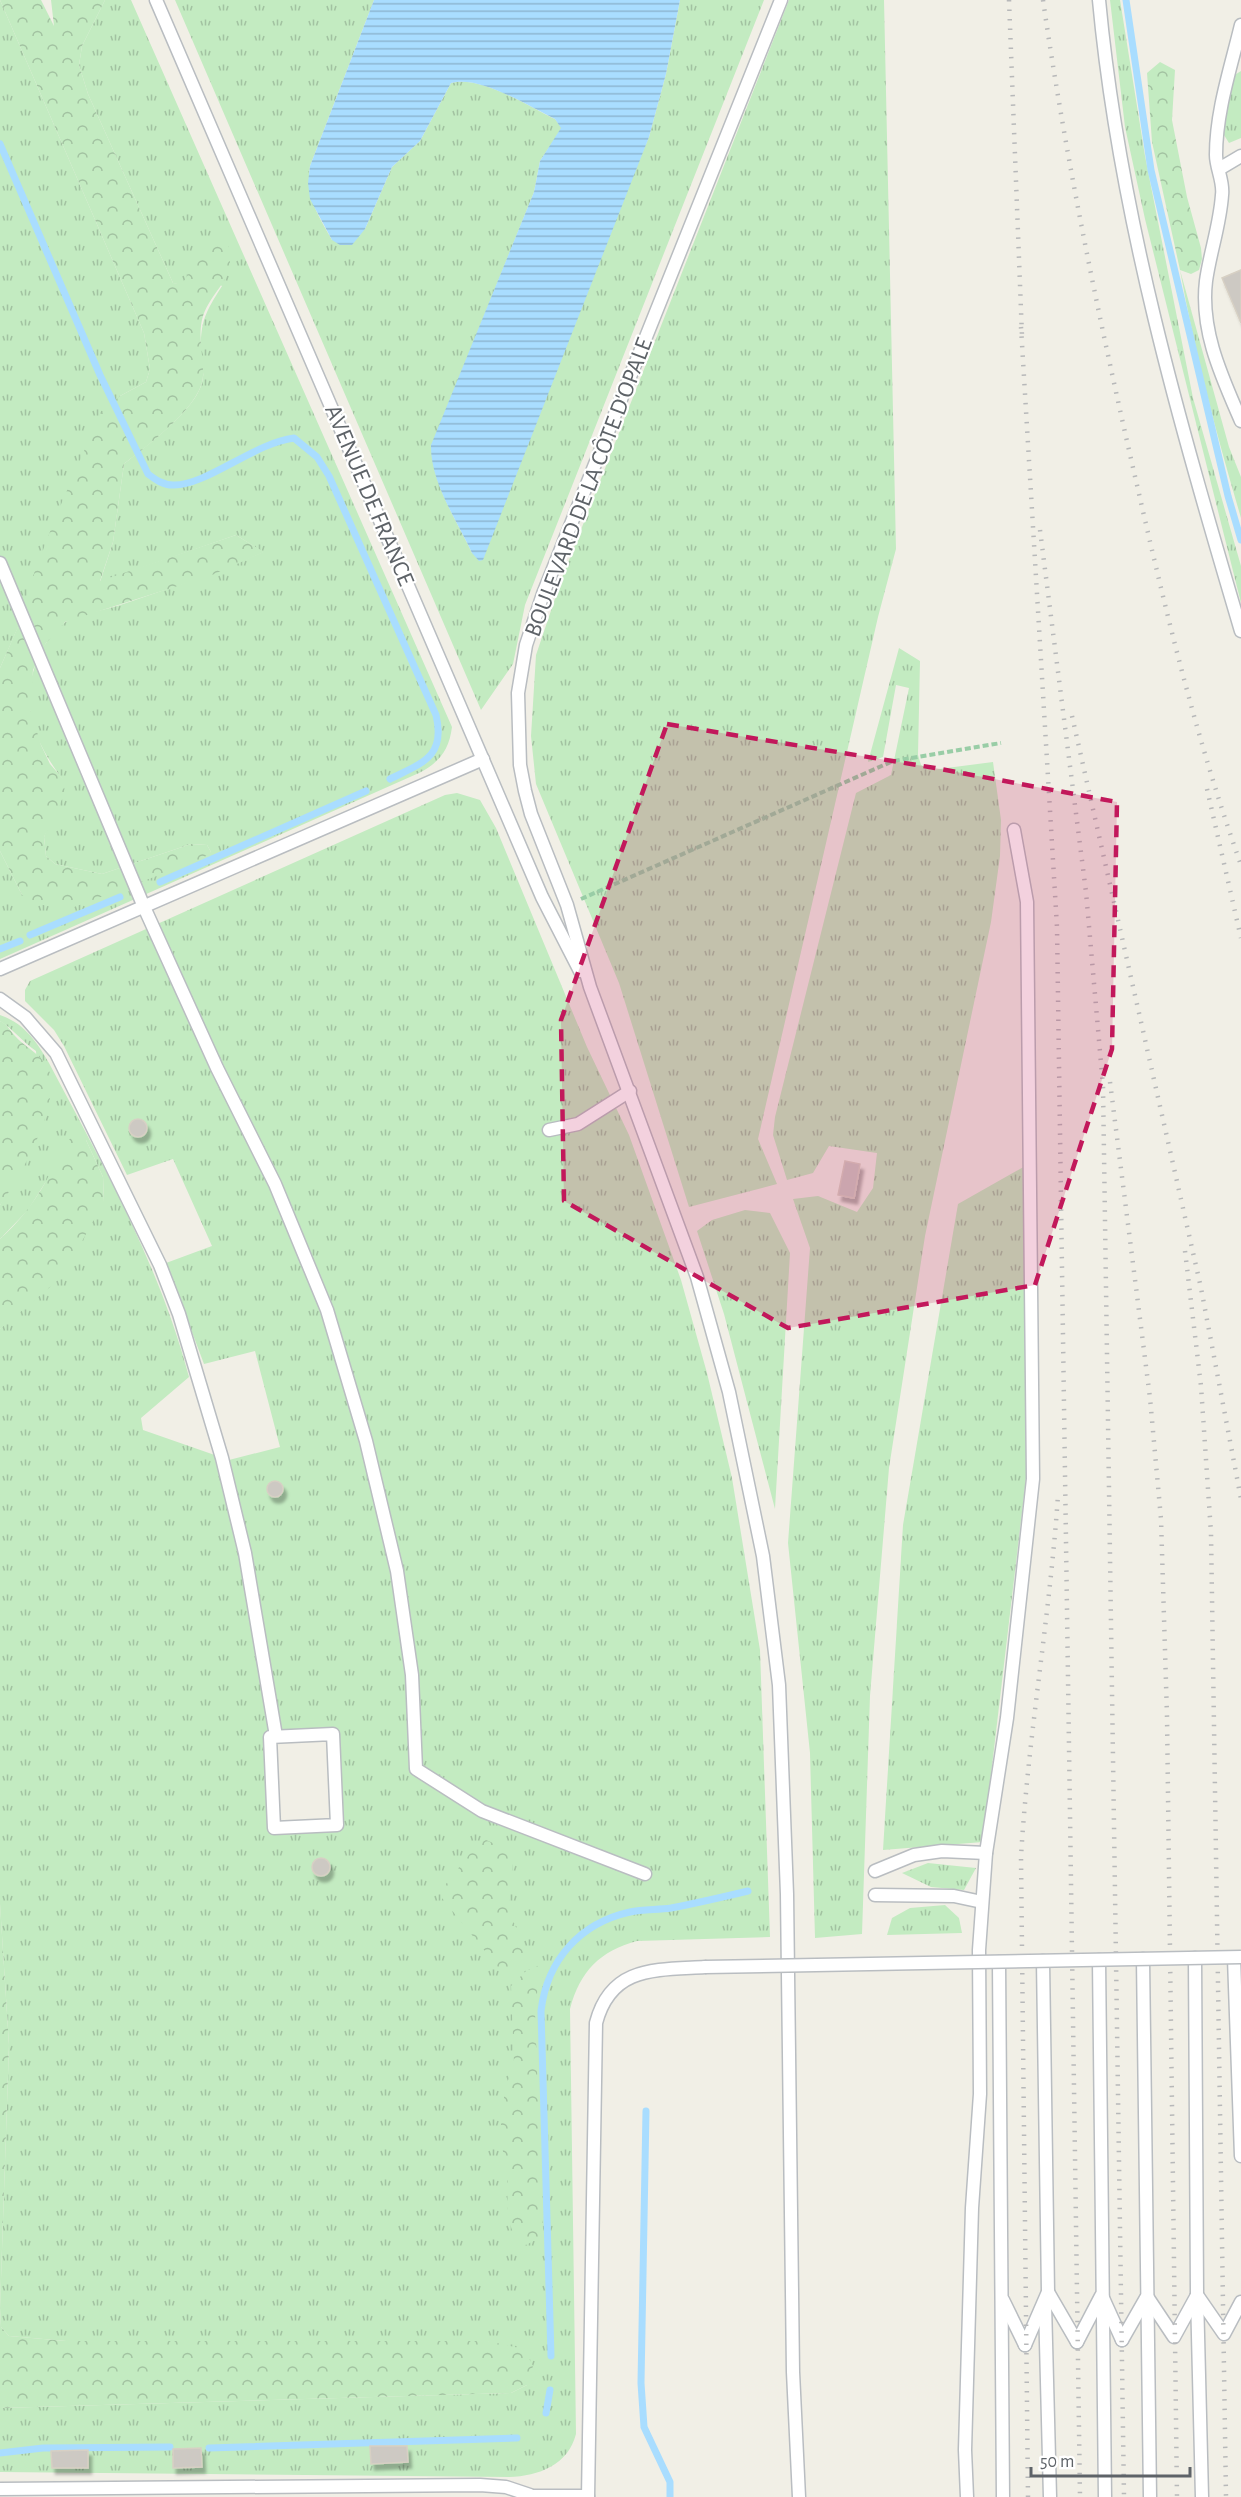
<svg xmlns="http://www.w3.org/2000/svg" width="1241" height="2497" viewBox="0 0 1241 2497" font-family="'Alegreya Sans',sans-serif">
<style>
.grass{fill:url(#grass-tufts);fill-rule:evenodd}
.forest{fill:url(#forest-crowns)}
.water{fill:url(#water-rules)}
.lines{fill:none;stroke-linecap:round;stroke-linejoin:round}
.stream{stroke:#a9ddff;stroke-width:7}
.building{fill:#cdc9c3;stroke:#d7d0c4;stroke-width:1.5;filter:url(#shadow)}
.service-casing{stroke:#b9bdc1;stroke-width:15}
.path{stroke:#99cda6;stroke-width:4;stroke-dasharray:6 3;stroke-linecap:butt}
.service{stroke:#fff;stroke-width:12}
.rail{stroke:#b7b8b9;stroke-width:4.5;stroke-dasharray:1.5 8;stroke-linecap:butt}
.service-bridge-casing{stroke:#b9bdc1;stroke-width:15;stroke-linecap:butt}
.service-bridge{stroke:#fff;stroke-width:12}
.marked{fill:#c2185b;fill-opacity:0.2;stroke:#c2185b;stroke-width:4.5;stroke-dasharray:12 8;stroke-linejoin:round}
.labels{text-anchor:middle;stroke-width:4.5;stroke-linejoin:round;paint-order:stroke}
.street-label{font-size:24px;fill:#5e6368;stroke:#fff}
</style>
<defs>
<pattern id="grass-tufts" width="24" height="20" patternUnits="userSpaceOnUse" patternTransform="scale(1.5)"><rect width="24" height="20" fill="#c3ebc1"/><path d="M3 7l-1-3M5 7V3M7 7l1-3M15 17l-1-3M17 17v-4M19 17l1-3" fill="none" stroke="#a2c2a1"/></pattern>
<pattern id="forest-crowns" width="20" height="18" patternUnits="userSpaceOnUse" patternTransform="scale(1.5)"><rect width="20" height="18" fill="#c3ebc1"/><path d="M2 6a3 3 0 1 1 6 0M12 15a3 3 0 1 1 6 0" fill="none" stroke="#a2c2a1"/></pattern>
<pattern id="water-rules" width="6" height="5" patternUnits="userSpaceOnUse" patternTransform="scale(1.5)"><rect width="6" height="5" fill="#a9ddff"/><path d="M0 2.5h6" fill="none" stroke="#8db7d2"/></pattern>
<filter id="shadow"><feDropShadow dx="3.5" dy="6" stdDeviation="1.5" flood-color="#0004"/></filter>
</defs>
<rect width="100%" height="100%" fill="#f1efe6"/>
<g class="grass">
<path d="M0,0L144,333L150,369L146,382L120,396L0,668Z"/>
<path d="M105,0H131L452,727C449,750 440,762 419,773L0,959V851L22,895L211,852L207,845L191,844L102,874L55,864L46,856L44,837L63,780C48,760 33,735 30,710C26,680 40,641 64,623C77,614 101,611 117,606C166,590 215,573 263,552L236,535L100,582L113,542L124,464C146,446 201,407 203,377C204,371 201,365 201,359C200,323 203,316 222,286L193,270L182,285L173,283L88,94L79,65L82,46Z"/>
<path d="M175,0H374L310,166C305,196 318,215 332,240L365,229L392,167L420,141L451,83C481,75 528,106 555,119L562,128L540,161L534,192L432,445C430,481 457,521 472,553L649,137L666,74L680,0H764L525,605L513,664L481,710Z"/>
<path d="M789,0H884L896,549L878,617L758,1139L777,1184L689,1207L619,983L536,784L531,736L536,655L562,578Z"/>
<path d="M1110,0H1120L1145,156L1193,398L1241,566V603L1145,219L1125,127Z"/>
<path d="M1241,71V138L1229,143L1224,135V128L1233,76Z"/>
<path d="M1180,270L1229,447L1241,477V518C1217,436 1195,354 1180,270Z"/>
<path d="M899,648L920,661L918,755L921,765L931,770L993,762L1001,820L1000,856L991,922L925,1236L889,1468L870,1696L862,1934L815,1938L810,1753L788,1543L810,1248L793,1199L818,1196L857,1212L873,1188L877,1153L829,1146L813,1173L787,1180L773,1135L775,1117L856,793L891,775L909,688L896,685L883,757L868,762Z"/>
<path d="M457,793L480,800L496,828L587,1047L629,1135L681,1280L707,1373L732,1478L760,1650L770,1937L637,1941C600,1951 580,1971 570,2009L576,2434C568,2465 539,2476 509,2477L0,2472V2408L511,2393L527,2385L488,2341H66L9,2336L1,2327L0,2308L9,2045L0,1904V1329L104,1201L103,1177L86,1140L45,1183L28,1210L0,1239V1205L41,1127L36,1051C23,1042 13,1029 0,1021V1015C24,1023 37,1042 49,1063C103,1165 159,1264 189,1377L141,1418L143,1430L229,1460L280,1447L255,1351L204,1364L166,1263L212,1246L173,1159L127,1175L64,1046L54,1030L25,1001V990L30,981L445,795ZM333,1734L337,1825L274,1828L276,1736Z"/>
<path d="M1027,1165L1028,1461L983,1842L883,1850L903,1525L958,1204Z"/>
<path d="M745,1210L770,1213L790,1253L775,1509L724,1314L697,1231L712,1220Z"/>
<path d="M928,1863L976,1868L964,1890L931,1887L902,1873Z"/>
<path d="M945,1905L959,1918L962,1933L887,1935L892,1918L910,1908Z"/>
</g>
<g class="forest">
<path d="M0,0H41L54,26L51,0H105L82,46L79,65L88,94L173,283L182,284L211,240H227C239,279 213,287 203,316C197,335 204,357 203,376C202,406 146,447 124,464L113,542L100,581L236,535L264,552L212,575L65,622L46,643L33,670L30,709L41,745L50,764L63,779L65,793L44,837L46,856L55,864L102,874L191,844L207,845L211,852L202,859L66,910L43,905L22,895L0,851V668L20,622L30,584L56,516L100,414L120,396L146,382L150,369L144,333Z"/>
<path d="M1160,62L1175,70L1172,120L1187,197L1201,248L1202,259L1199,270L1191,274L1180,270L1152,142L1147,73Z"/>
<path d="M0,1021C8,1025 10,1031 16,1037C27,1049 49,1058 51,1078C55,1114 21,1176 0,1205Z"/>
<path d="M74,1134L86,1140L103,1177L104,1202L81,1243L50,1287L0,1329V1239C18,1223 33,1204 45,1183C54,1166 60,1149 74,1134Z"/>
<path d="M486,1840L512,1851C515,1873 505,1893 511,1915C516,1931 529,1948 528,1963L505,1976L442,1898V1889L479,1842Z"/>
<path d="M0,1904L9,2045L0,2308L1,2327L9,2336L66,2341H488L524,2349L533,2366L527,2385L511,2393L0,2408Z"/>
<path d="M542,1964L548,1967L538,1985L535,2012L543,2231L539,2238L526,2245L516,2242L508,2218L507,2176L500,2133L505,2089L514,2063L511,1986L526,1971Z"/>
</g>
<path class="water" d="M374,0H680L666,74L649,137L483,560L479,561L472,553C457,521 430,481 431,445L534,192L540,161L561,128L555,119C528,106 480,75 451,83L420,141L392,167L365,229L352,245H340L332,240L310,199L308,183L310,166Z"/>
<g class="lines">
<g class="stream">
<path d="M1126,0L1151,170L1228,496L1241,540"/>
<path d="M0,144L100,375L148,474C156,480 163,485 173,485C206,486 254,443 294,438L317,457L329,476L436,715C446,757 422,763 390,779"/>
<path d="M160,882L366,791"/>
<path d="M30,935L120,897"/>
<path d="M0,949L20,941"/>
<path d="M646,2111L641,2383L644,2427L670,2482V2497"/>
<path d="M551,2356L541,2011C547,1960 580,1923 630,1912C643,1909 658,1910 671,1908C697,1903 723,1897 748,1891"/>
<path d="M546,2413L550,2390"/>
<path d="M209,2448L517,2438"/>
<path d="M0,2453L43,2448L170,2447"/>
</g>
</g>
<g class="building">
<path d="M1241,270V323L1222,278Z"/>
<circle cx="138" cy="1128" r="9"/>
<path d="M845,1161L860,1164L854,1198L838,1195Z"/>
<circle cx="275" cy="1489" r="8"/>
<circle cx="321" cy="1867" r="9"/>
<path d="M370,2446H407L408,2462L371,2464Z"/>
<path d="M201,2448L202,2467L173,2468V2449Z"/>
<path d="M88,2450V2468H52L51,2451Z"/>
</g>
<g class="lines">
<defs>
<g id="service">
<path d="M156,0L542,897L580,971"/>
<path d="M781,0L543,594L526,645L518,693L520,765L525,791L531,814L567,905L590,987L697,1277L729,1392L763,1556L779,1685L787,1894L793,2372L799,2497"/>
<path d="M1099,0C1119,215 1180,425 1241,631"/>
<path d="M1241,25C1231,67 1216,111 1216,155C1216,168 1224,182 1222,195C1220,225 1210,252 1206,281C1200,331 1222,377 1241,421"/>
<path d="M1219,169L1241,156"/>
<path d="M0,563L144,907L217,1068L275,1184L327,1310L366,1441L397,1571L412,1675L416,1769L482,1811L645,1874"/>
<path d="M0,969L483,759"/>
<path d="M0,999L25,1017L56,1053L160,1265L179,1314L222,1458L245,1553L276,1736"/>
<path d="M549,1130L578,1124L630,1091"/>
<path d="M333,1734L337,1825L274,1828L270,1737Z"/>
<path d="M986,1853L1007,1718L1033,1479L1027,902L1014,830"/>
<path d="M875,1871L914,1855L942,1851L986,1853L979,1950L980,2094L972,2208L965,2450L967,2497"/>
<path d="M875,1895L954,1896L982,1902"/>
<path d="M1195,1958L1197,2295L1202,2497"/>
<path d="M1234,1958L1241,2156"/>
<path d="M1143,1959L1150,2497"/>
<path d="M1099,1960L1105,2497"/>
<path d="M999,1962L1003,2497"/>
<path d="M1048,2292L1077,2342"/>
<path d="M1197,2295L1224,2334L1241,2302"/>
<path d="M1103,2298L1122,2340"/>
<path d="M1148,2298L1174,2337L1196,2297"/>
<path d="M1003,2300L1025,2345"/>
<path d="M1045,2304L1050,2497"/>
<path d="M1122,2340L1146,2298"/>
<path d="M1077,2342L1101,2296"/>
<path d="M1025,2345L1048,2292L1043,1961"/>
<path d="M0,2489L480,2485L506,2487L530,2495"/>
<path d="M523,2496H588"/>
<path d="M588,2497L596,2023C611,1966 655,1970 705,1967"/>
</g>
</defs>
<use href="#service" class="service-casing"/>
<path class="path" d="M581,899L893,761L1001,743"/>
<use href="#service" class="service"/>
<g class="rail">
<path d="M1009,0L1022,336"/>
<path d="M1043,0C1066,159 1098,315 1134,472C1164,604 1195,736 1241,865"/>
<path d="M1021,327L1057,927L1080,2497"/>
<path d="M1040,530L1086,892L1103,1086L1124,2497"/>
<path d="M1072,716L1201,1288L1241,1499"/>
<path d="M1207,789L1241,938"/>
<path d="M1110,1082L1150,1398L1161,1519L1167,1716L1177,2497"/>
<path d="M1185,1251L1201,1386L1211,1533L1226,2497"/>
<path d="M1028,2497L1021,1857C1028,1736 1050,1616 1058,1495"/>
</g>
<defs>
<path id="service-bridge" d="M705,1967L1241,1957"/>
</defs>
<use href="#service-bridge" class="service-bridge-casing"/>
<use href="#service-bridge" class="service-bridge"/>
</g>
<path class="marked" d="M667,724L935,768L1117,802L1112,1049L1035,1285L788,1328L564,1201L561,1020Z"/>
<g class="labels">
<g class="street-label">
<text transform="translate(588 487) rotate(-69)" y="8">BOULEVARD DE LA CÔTE D'OPALE</text>
<text transform="translate(370 495) rotate(67)" y="8">AVENUE DE FRANCE</text>
</g>
</g>
<path d="M1031 2467v9h159v-9" fill="none" stroke="#5e6368" stroke-width="3"/>
<text x="1040" y="2467" font-size="18" fill="#5e6368" stroke="#ffffff" stroke-width="4.5" paint-order="stroke">50 m</text>
</svg>
